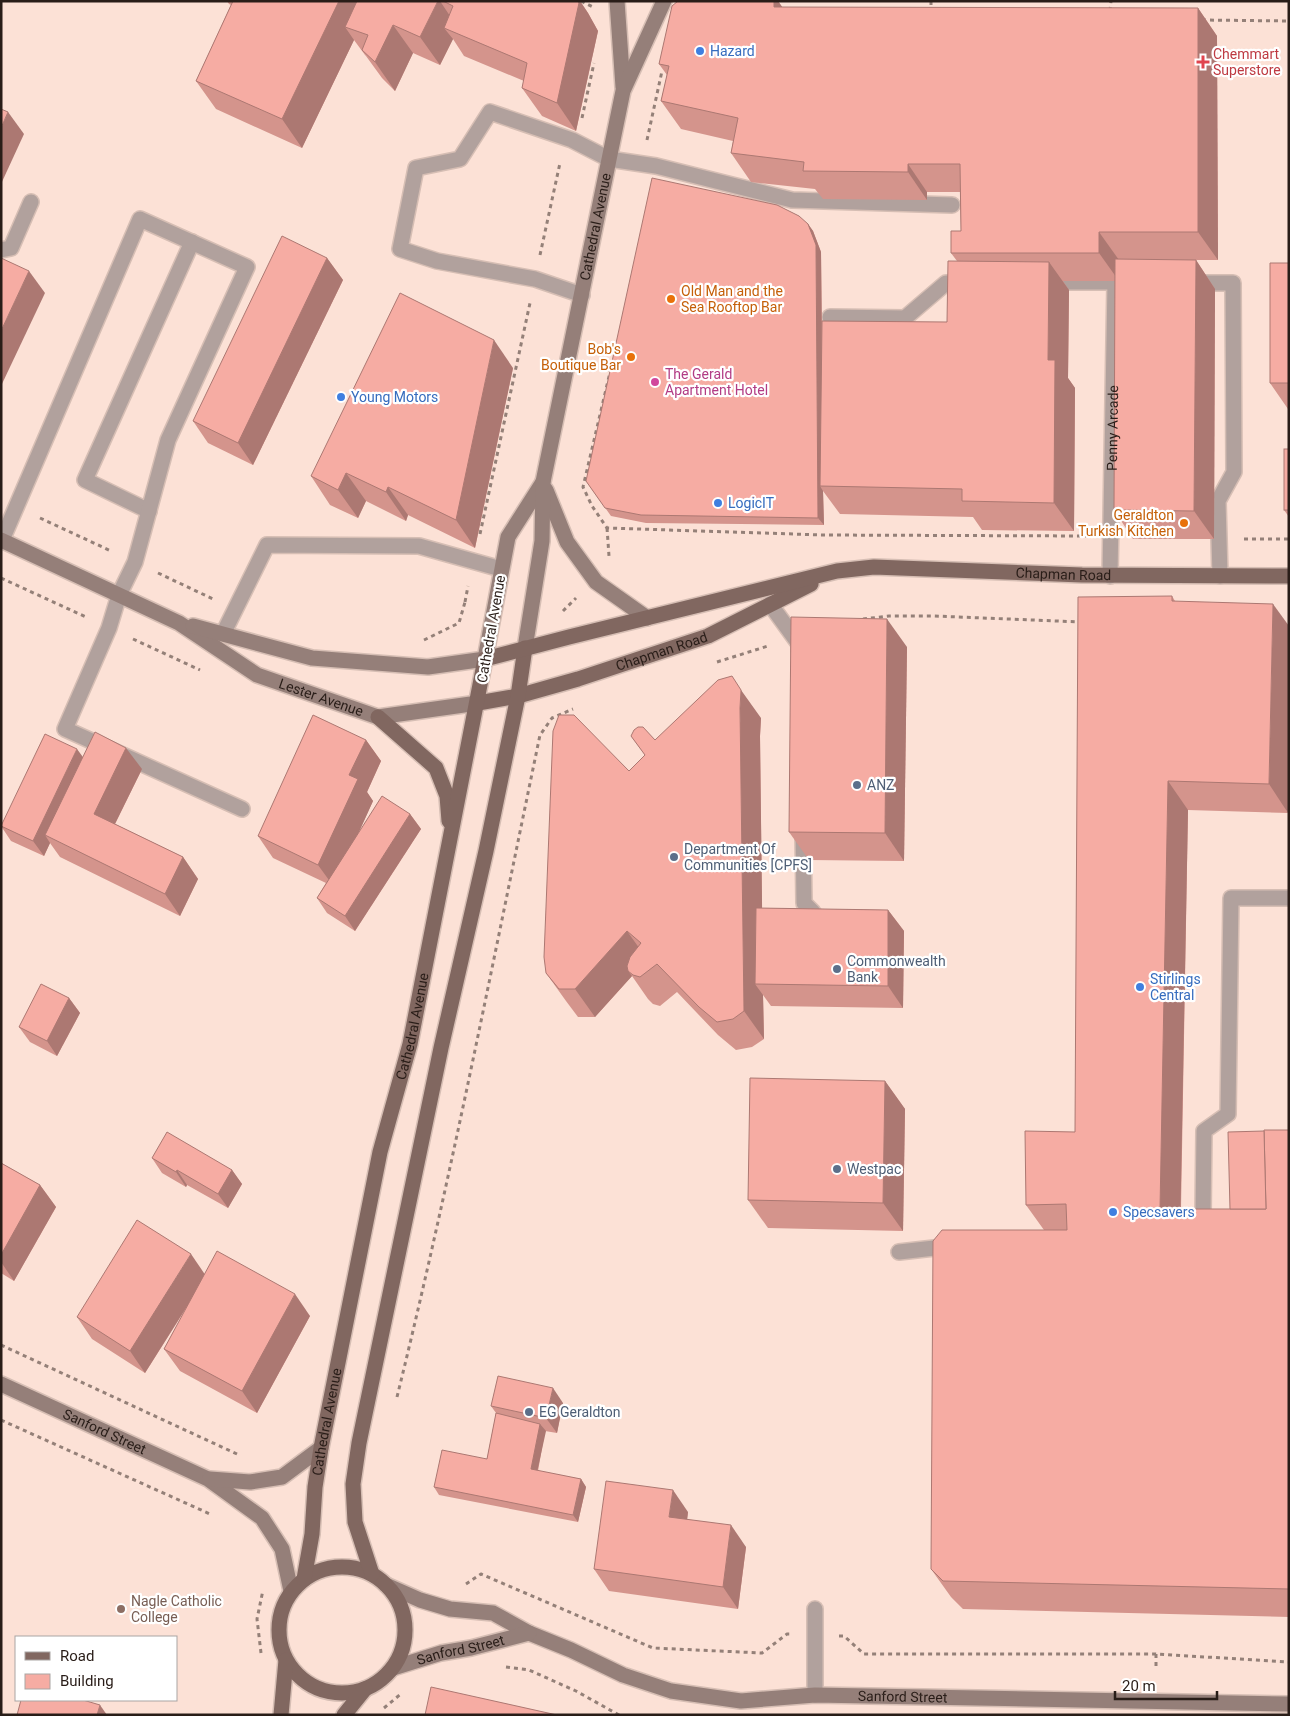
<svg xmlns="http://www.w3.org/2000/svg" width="1290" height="1716" viewBox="0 0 1290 1716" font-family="Roboto,sans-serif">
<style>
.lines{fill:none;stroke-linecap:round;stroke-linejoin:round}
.lane-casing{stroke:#d6beb4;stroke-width:18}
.secondary-casing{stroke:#d6beb4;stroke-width:18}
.primary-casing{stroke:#d6beb4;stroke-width:18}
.path{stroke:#948078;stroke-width:3;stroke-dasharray:4 4;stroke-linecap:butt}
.lane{stroke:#b1a19d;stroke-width:15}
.secondary{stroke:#957f79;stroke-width:15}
.primary{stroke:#816760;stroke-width:15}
.wall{fill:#d4948c}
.shaded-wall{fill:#ac7872}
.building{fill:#f6aca3;stroke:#ac7872}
.shop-dot{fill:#3f7fe0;stroke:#fff;stroke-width:2}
.health-dot{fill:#e0444e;stroke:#fff;stroke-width:2}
.food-dot{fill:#e8710a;stroke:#fff;stroke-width:2}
.hotel-dot{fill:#d1479c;stroke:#fff;stroke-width:2}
.service-dot{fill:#5c6f8a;stroke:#fff;stroke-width:2}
.education-dot{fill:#8d6e63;stroke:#fff;stroke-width:2}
.labels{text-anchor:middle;stroke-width:4.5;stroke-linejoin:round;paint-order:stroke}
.shop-label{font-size:14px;fill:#366cbe;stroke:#fff;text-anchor:start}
.health-label{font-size:14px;fill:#be3a42;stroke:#fff;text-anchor:start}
.street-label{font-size:14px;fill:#291d18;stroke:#fff}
.food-label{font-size:14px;fill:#c56008;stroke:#fff;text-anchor:end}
.hotel-label{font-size:14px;fill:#b23c85;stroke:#fff;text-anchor:start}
.service-label{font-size:14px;fill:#4e5e75;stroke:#fff;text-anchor:start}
.education-label{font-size:14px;fill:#785e54;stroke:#fff;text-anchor:start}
</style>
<rect width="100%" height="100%" fill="#fce1d6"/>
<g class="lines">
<defs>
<g id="lane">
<path d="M1,250L11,248L31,202"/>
<path d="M1043,282H1135"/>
<path d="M1191,283H1233L1234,472L1218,501L1220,576"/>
<path d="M582,295L535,279L437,261L400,249L416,168L460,159L490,112L572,140L609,159L656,166L792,200L952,205"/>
<path d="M830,317L905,318L946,283H968"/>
<path d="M149,511L85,480L192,242"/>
<path d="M2,540L140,219L247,267L168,440L135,562L119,595L109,628L65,729L242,809"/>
<path id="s1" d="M1110,576L1115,282"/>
<path d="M770,604L799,644V651"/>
<path d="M223,634L267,545L419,546L501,569"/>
<path d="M803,832L804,903L813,912"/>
<path d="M1203,1215L1204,1131L1228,1114L1231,898H1289"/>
<path d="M899,1252L952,1246"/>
<path d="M815,1695V1609"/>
</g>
<g id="secondary">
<path d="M617,1L623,87"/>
<path d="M546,490L567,542L596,582L647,618"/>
<path id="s2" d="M1,540L179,623L257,675L378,717L478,703"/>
<path d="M193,626L312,658L428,667L485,659L508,537L543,482"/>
<path id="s3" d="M525,648L542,541L543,482L623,91L664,1"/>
<path id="s4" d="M1,1384L208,1479L262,1518L282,1549L291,1591"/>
<path d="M210,1479L250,1482L282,1477L321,1448"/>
<path id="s5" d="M386,1585L420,1600L450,1609L493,1613L529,1633L571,1650L623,1675L671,1691L741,1701L815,1695L1289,1704"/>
<path id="s6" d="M393,1668L441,1653L471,1648L529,1633"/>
</g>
<g id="primary">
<path id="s7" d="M478,703L518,696L578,679L708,636L811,584"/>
<path d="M378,717L436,768L447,796L449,821"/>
<circle cx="342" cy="1630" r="63"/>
<path d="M372,1574L355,1522L353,1484L359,1443L441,1048L486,851L518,696L525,648"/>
<path id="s8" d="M304,1579L312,1534L315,1487L321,1448L380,1152L410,1044L485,659L569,637L837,571L874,567L1082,575L1289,576"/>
<path d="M281,1715L286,1660"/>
<path d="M344,1715L365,1689"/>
</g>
</defs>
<use href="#lane" class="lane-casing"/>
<use href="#secondary" class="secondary-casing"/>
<use href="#primary" class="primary-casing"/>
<g class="path">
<path d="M581,1L593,7"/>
<path d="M931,1V10"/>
<path d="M1110,11L1111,1"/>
<path d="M1202,20L1289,21"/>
<path d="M582,118L594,63"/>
<path d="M647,140L662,71"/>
<path d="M540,255L560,163"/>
<path d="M611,368L583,487L592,506L607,528L824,535L1086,536"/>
<path d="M40,518L111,551"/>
<path d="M607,528L609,556"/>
<path d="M480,534L530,303"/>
<path d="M1244,539H1289"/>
<path d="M158,573L213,599"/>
<path d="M1,578L86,617"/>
<path d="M465,602L468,586"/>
<path d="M563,611L576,598"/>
<path d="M863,619L889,616H934L1082,622"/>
<path d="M133,639L200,670"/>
<path d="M424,640L459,623L465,602"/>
<path d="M717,662L768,646"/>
<path d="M1,1345L237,1454"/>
<path d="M397,1397C451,1178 494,956 540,735L552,718L573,709"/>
<path d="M1,1420L210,1514"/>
<path d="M466,1584L481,1574L653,1648L762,1653L787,1634H790"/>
<path d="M839,1636H844L864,1654H1156L1289,1662"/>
<path d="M261,1653L257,1619L263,1590"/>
<path d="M1156,1654V1668"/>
<path d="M506,1667L529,1670L576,1691L619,1715"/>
<path d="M384,1708L402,1693"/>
</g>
<use href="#lane" class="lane"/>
<use href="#secondary" class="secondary"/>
<use href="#primary" class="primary"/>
</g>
<g class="wall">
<path d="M227,1H580L588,13L598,31L576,131L542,116L522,88L524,81L464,56L453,39L440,65L413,53L395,91L382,78L366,56L365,55L354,40L302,148L216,109L196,81L231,5L229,4Z"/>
<path d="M678,1H778L782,7L1198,8L1217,36L1218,260H1163H1196L1215,289L1214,539H1133L1114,510L1115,281H1063L1069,290L1068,378L1075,388L1074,531L982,530L973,517L840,514L823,491L824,525L646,523L611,516L586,481L808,224L813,231L821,252L822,324L947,322L957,261L951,253L961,231L960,192H927V200L823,199L815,189L751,182L731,153L733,141L681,129L661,101L667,75L659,64Z"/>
<path d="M327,258L343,280L253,465L208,443L193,421Z"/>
<path d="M1289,263V443L1288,409L1270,383Z"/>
<path d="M513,368L475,548L408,515L406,521L366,501L358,518L330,505L311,476Z"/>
<path d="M1289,449V517L1284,510Z"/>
<path d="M1172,596L1175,601L1288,813L1188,810L1181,1209H1230L1264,1131L1289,1130V1617L963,1609L951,1597L931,1569L1044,1230L1026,1205L1075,1132Z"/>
<path d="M907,647L904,861L809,860L789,832Z"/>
<path d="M761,718L760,736L762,908L888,910L904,931L903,1008L771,1006L763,995L764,1039L752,1047L736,1050L718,1035L677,992L660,1006L653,1004L648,999L632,976L595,1017H578L566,1001L546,973L629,771L645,755L631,736L655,740Z"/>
<path d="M366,740L381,761L367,792L373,801L358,834L410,814L421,829L355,931L327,913L317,898L326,883L273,858L258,836Z"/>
<path d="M83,757L142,769L115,824L183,857L198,879L180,916L60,857L50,843L44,856L11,841L1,826Z"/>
<path d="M69,998L80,1013L57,1056L30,1042L19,1027Z"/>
<path d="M885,1081L905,1109L903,1231L768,1228L748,1200Z"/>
<path d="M152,1158L232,1170L242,1184L228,1208L187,1185L186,1187L162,1173Z"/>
<path d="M1,1163L40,1185L56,1207L14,1281L1,1273Z"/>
<path d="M205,1274L310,1316L257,1413L180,1371L164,1349L190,1302L145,1373L92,1339L77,1317Z"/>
<path d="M563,1403L557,1433L545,1431L538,1471L581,1479L586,1487L578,1522L439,1495L434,1487L487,1459L496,1413L491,1406Z"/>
<path d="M688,1512L687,1519L746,1547L738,1609L609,1591L594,1569Z"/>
</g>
<g class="shaded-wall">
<path d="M339,1H372L345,27L354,40L302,148L282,119Z"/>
<path d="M438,1H440L458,28H444L453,39L440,65L420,37Z"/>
<path d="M578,1H580L588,13L598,31L576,131L557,103Z"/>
<path d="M774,1H778L794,24L774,7Z"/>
<path d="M1198,8L1217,36L1218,260L1198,232Z"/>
<path d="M393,25L413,53L395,91L375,62Z"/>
<path d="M8,112L24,134L1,184V128Z"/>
<path d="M908,164L927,192V200L908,172Z"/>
<path d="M808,224L813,231L821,252L823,486H820L823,491L824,525L818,518Z"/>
<path d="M1099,232L1119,260V281L1099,253Z"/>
<path d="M327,258L343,280L253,465L238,443Z"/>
<path d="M1196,260L1215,289L1214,539L1194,511Z"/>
<path d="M1049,262L1069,290L1068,378L1075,388L1074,531L1054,503L1048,360Z"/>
<path d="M29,271L45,293L1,386V331Z"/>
<path d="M494,340L513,368L475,548L456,520Z"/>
<path d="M346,473L366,501L358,518L338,490Z"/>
<path d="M388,487L408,515L406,521L386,492Z"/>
<path d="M1273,604L1289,626L1288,813L1269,784Z"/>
<path d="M887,619L907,647L904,861L885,833Z"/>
<path d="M741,690L761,718L760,736L763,984H755L763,995L764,1039L744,1011L740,708Z"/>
<path d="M366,740L381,761L367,792L373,801L334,887L318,865L349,775Z"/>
<path d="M126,748L142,769L109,836L94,814Z"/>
<path d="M77,749L88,764L45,835L50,843L44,856L33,841Z"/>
<path d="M1168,781L1188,810L1180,1237L1160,1209Z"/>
<path d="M410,814L421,829L355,931L345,916Z"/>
<path d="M183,857L198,879L180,916L165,894Z"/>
<path d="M888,910L904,931L903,1008L888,986Z"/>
<path d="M627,931L647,959L628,971L632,976L595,1017L575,989Z"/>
<path d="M69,998L80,1013L57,1056L47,1041Z"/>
<path d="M885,1081L905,1109L903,1231L883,1203Z"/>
<path d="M177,1170L187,1185L186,1187L176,1172Z"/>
<path d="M232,1170L242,1184L228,1208L218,1194Z"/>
<path d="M40,1185L56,1207L14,1281L1,1262V1255Z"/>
<path d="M191,1254L206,1276L145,1373L130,1351Z"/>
<path d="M295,1294L310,1316L257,1413L242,1391Z"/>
<path d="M553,1388L563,1403L557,1433L546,1418Z"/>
<path d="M540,1424L546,1431L536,1477L531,1469Z"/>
<path d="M581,1479L586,1487L578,1522L573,1515Z"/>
<path d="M673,1490L688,1512L685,1539L669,1517Z"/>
<path d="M731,1525L746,1547L738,1609L723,1587Z"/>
<path d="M100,1705L107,1715H97Z"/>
</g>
<g class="building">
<path d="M233,1H339L282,119L196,81Z"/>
<path d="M357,1H438L420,37L393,25L375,62L362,50L368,35L345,27Z"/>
<path d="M443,1H578L579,3L557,103L522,88L527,63L444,28L453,6Z"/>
<path d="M678,1H774V7L1198,8V232H1099V253H951V231H961L960,164H908V172L803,171L804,162L731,153L738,118L661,101L669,66L659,64L672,6Z"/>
<path d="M1,109L8,112L1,128Z"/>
<path d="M652,178L777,205L799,216L808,224L816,245L818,518L641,515L605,508L586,481Z"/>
<path d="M282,236L327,258L238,443L193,421Z"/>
<path d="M1,258L29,271L1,331Z"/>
<path d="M1115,259L1196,260L1194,511L1114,510Z"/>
<path d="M948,261L1049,262L1048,360H1055L1054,503L962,501V489L820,486L822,321L947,322Z"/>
<path d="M1270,263H1289V442V383H1270Z"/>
<path d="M400,293L494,340L456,520L388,487L386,492L346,473L338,490L311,476Z"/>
<rect x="1284" y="449" width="5" height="61"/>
<path d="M1172,596V601L1273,604L1269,784L1168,781L1160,1209H1266L1264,1130H1289V1589L943,1581L931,1569L933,1241L942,1230H1067L1066,1204L1026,1205L1025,1131L1075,1132L1078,597Z"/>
<path d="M791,617L887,619L885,833L789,832Z"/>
<path d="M732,676L741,690L740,708L744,1011L733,1019L717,1022L699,1007L657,964L640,977L633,975L628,971L627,966L630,957L641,943L627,931L575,989H559L546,973L544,957L553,731L559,715H574L629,771L645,755L631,736L634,730L638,727H643L655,740L718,680Z"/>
<path d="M313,715L366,740L349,775L358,779L318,865L258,836Z"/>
<path d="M95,732L126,748L94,814L183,857L165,894L45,835Z"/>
<path d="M45,734L77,749L33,841L1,826Z"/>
<path d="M382,796L410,814L345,916L317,898Z"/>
<path d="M756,908L888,910V986L755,984Z"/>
<path d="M41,984L69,998L47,1041L19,1027Z"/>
<path d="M750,1078L885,1081L883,1203L748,1200Z"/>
<path d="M1264,1131L1266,1209H1230L1228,1132Z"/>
<path d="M167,1132L232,1170L218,1194L177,1170L176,1172L152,1158Z"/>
<path d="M1,1163L40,1185L1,1255Z"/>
<path d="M137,1220L191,1254L130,1351L77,1317Z"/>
<path d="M217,1251L295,1294L242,1391L164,1349Z"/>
<path d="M498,1376L553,1388L546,1418L491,1406Z"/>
<path d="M496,1413L540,1424L531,1469L581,1479L573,1515L434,1487L442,1450L487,1459Z"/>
<path d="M606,1481L673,1490L669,1517L731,1525L723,1587L594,1569Z"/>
<path d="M431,1687L557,1715H425Z"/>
<path d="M21,1700H83L100,1705L97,1715H17Z"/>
</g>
<g class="shop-dot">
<circle cx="700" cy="51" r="5"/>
<circle cx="341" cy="397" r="5"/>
<circle cx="718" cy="503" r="5"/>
<circle cx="1140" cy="987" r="5"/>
<circle cx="1113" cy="1212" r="5"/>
</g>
<path class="health-dot" d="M1200.5 54.5h5v5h5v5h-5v5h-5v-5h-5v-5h5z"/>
<g class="food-dot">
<circle cx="671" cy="299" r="5"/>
<circle cx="631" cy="357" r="5"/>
<circle cx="1184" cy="523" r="5"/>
</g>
<circle class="hotel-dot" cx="655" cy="382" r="5"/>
<g class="service-dot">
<circle cx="857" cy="785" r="5"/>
<circle cx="674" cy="857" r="5"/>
<circle cx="837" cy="969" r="5"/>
<circle cx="837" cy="1169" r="5"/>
<circle cx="529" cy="1412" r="5"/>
</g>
<circle class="education-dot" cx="121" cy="1609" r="5"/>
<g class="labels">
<g class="shop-label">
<text x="710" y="56">Hazard</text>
<text x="351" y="402">Young Motors</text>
<text x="728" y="508">LogicIT</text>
<text x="1150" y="984">Stirlings<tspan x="1150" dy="16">Central</tspan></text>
<text x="1123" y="1217">Specsavers</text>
</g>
<g class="health-label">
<text x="1213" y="59">Chemmart<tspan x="1213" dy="16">Superstore</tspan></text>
</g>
<g class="street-label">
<text dy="5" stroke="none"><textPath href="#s3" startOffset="428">Cathedral Avenue</textPath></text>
<text dy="5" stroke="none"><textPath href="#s1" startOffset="148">Penny Arcade</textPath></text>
<text dy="5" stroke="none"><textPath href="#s8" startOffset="1528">Chapman Road</textPath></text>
<text transform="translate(491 629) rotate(-80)" y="5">Cathedral Avenue</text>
<text dy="5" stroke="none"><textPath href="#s7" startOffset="191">Chapman Road</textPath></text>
<text dy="5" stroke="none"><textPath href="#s2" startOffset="358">Lester Avenue</textPath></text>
<text dy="5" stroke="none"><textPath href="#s8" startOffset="564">Cathedral Avenue</textPath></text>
<text dy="5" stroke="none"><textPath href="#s8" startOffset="159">Cathedral Avenue</textPath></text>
<text dy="5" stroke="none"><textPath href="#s4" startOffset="114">Sanford Street</textPath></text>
<text dy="5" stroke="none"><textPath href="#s6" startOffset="70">Sanford Street</textPath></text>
<text dy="5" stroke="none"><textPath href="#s5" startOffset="539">Sanford Street</textPath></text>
</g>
<g class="food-label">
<text x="681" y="296" text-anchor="start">Old Man and the<tspan x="681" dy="16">Sea Rooftop Bar</tspan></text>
<text x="621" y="354">Bob's<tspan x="621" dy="16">Boutique Bar</tspan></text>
<text x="1174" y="520">Geraldton<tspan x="1174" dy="16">Turkish Kitchen</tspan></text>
</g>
<g class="hotel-label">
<text x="665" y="379">The Gerald<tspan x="665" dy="16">Apartment Hotel</tspan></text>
</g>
<g class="service-label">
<text x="867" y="790">ANZ</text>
<text x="684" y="854">Department Of<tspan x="684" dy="16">Communities [CPFS]</tspan></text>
<text x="847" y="966">Commonwealth<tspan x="847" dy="16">Bank</tspan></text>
<text x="847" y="1174">Westpac</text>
<text x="539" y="1417">EG Geraldton</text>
</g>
<g class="education-label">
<text x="131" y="1606">Nagle Catholic<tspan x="131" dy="16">College</tspan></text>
</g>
</g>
<rect width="1290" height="1716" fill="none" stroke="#291d18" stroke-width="5"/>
<rect x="15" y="1636" width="162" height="65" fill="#ffffff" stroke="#a9a5a3"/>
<rect x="25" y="1652" width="25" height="8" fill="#816760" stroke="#a9a5a3"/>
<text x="60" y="1661" font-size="15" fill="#291d18">Road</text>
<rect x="25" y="1674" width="25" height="15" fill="#f6aca3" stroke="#a9a5a3"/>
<text x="60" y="1686" font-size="15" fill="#291d18">Building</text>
<path d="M1115 1691v8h102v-8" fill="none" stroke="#291d18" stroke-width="2.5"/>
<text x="1122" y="1691" font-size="15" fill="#291d18" stroke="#ffffff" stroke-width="4" paint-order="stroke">20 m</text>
</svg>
